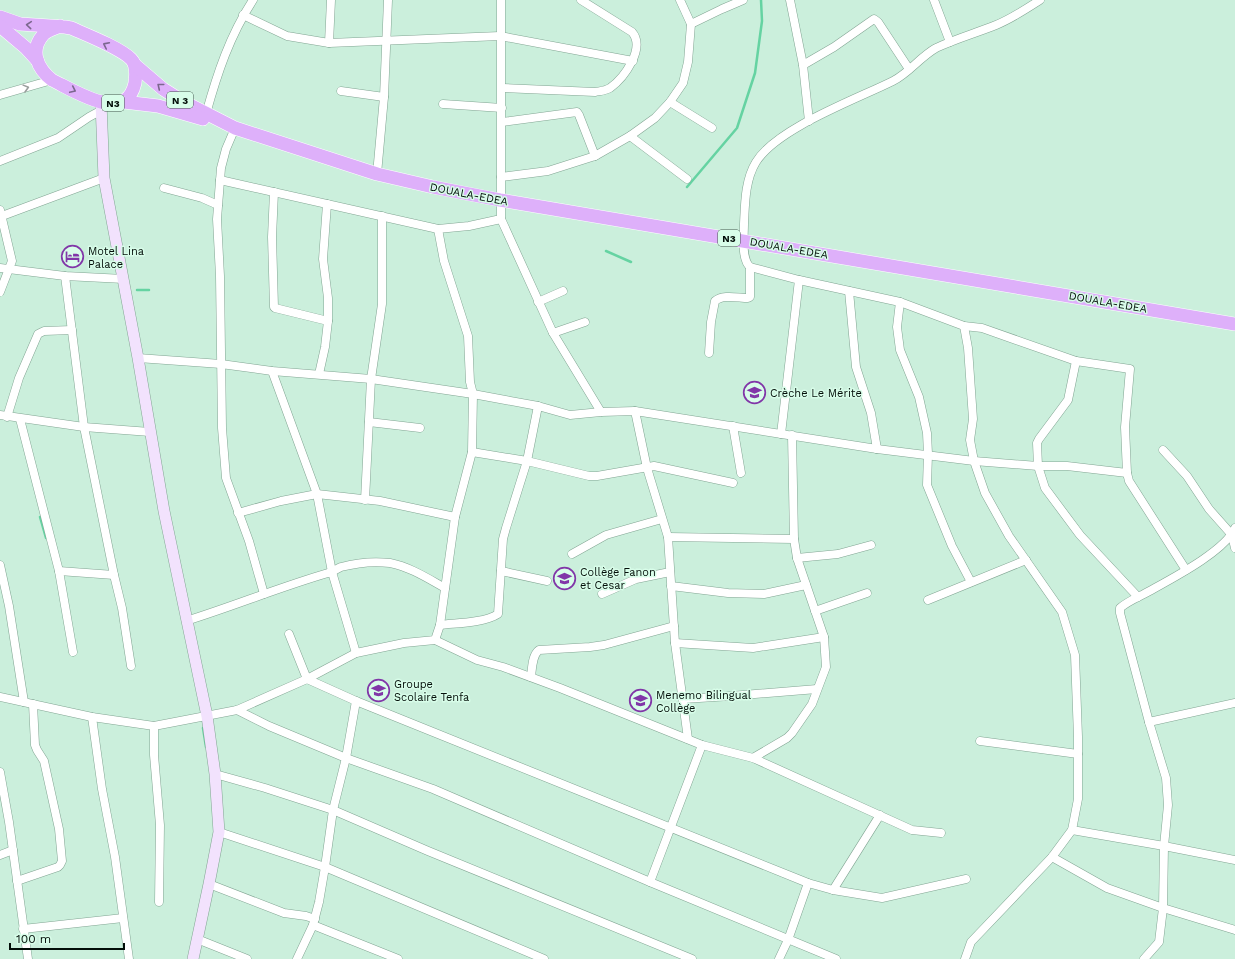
<svg xmlns="http://www.w3.org/2000/svg" width="1235" height="959" viewBox="0 0 1235 959" font-family="'Work Sans',sans-serif">
<style>
.lines{fill:none;stroke-linecap:round;stroke-linejoin:round}
.stream{stroke:#65d3a2;stroke-width:2.5}
.minor-casing{stroke:#82a593;stroke-width:9}
.secondary-casing{stroke:#82a593;stroke-width:12}
.trunk-casing{stroke:#fff;stroke-width:14}
.minor{stroke:#fff;stroke-width:8}
.secondary{stroke:#f2e2fd;stroke-width:11}
.trunk{stroke:#deb0fa;stroke-width:13}
.oneway{stroke:#7b678e}
.oneway2{stroke:#9a9f9d}
.labels{text-anchor:middle;stroke-width:3;stroke-linejoin:round;paint-order:stroke}
.shield{fill:#d8fde9;stroke:#43564c;stroke-width:1}
.shield-label{font-size:10px;font-weight:bold;fill:#030e09}
.street-label{font-size:11px;fill:#030e09;stroke:#d8fde9}
.poi-label{font-size:11px;fill:#030e09;stroke:#d8fde9;text-anchor:start}
</style>
<rect width="100%" height="100%" fill="#cbefdc"/>
<g class="lines">
<g class="stream">
<path d="M687,187L737,128L755,73L762,21L761,0"/>
<path d="M606,251L631,262"/>
<path d="M137,290H149"/>
<path d="M40,517L46,538"/>
<path d="M203,728L206,747"/>
</g>
<defs>
<g id="minor">
<path d="M501,0V219L553,333L601,412"/>
<path d="M790,0L803,65L809,121"/>
<path d="M934,0L950,42"/>
<path d="M243,15L287,36L329,43L500,36L633,61"/>
<path d="M691,24L722,9L743,0"/>
<path d="M329,43L331,0"/>
<path d="M803,65L834,47L874,19L878,22L909,69"/>
<path d="M502,88L595,92C600,91 605,91 610,88C624,78 646,48 632,32L581,0"/>
<path d="M341,91L384,97"/>
<path d="M0,95L52,80"/>
<path d="M670,102L712,128"/>
<path d="M443,104L502,108"/>
<path d="M206,114C217,74 230,35 253,0"/>
<path d="M502,122L577,112L579,115L595,156"/>
<path d="M235,128L226,149L221,168L217,219L220,276L222,428L226,478L249,541L264,594"/>
<path d="M630,136L687,179"/>
<path d="M0,161L58,138L89,117L100,111"/>
<path d="M377,174L384,97L388,0"/>
<path d="M501,177L548,171L595,156L630,136L655,118L670,102L683,83L688,62L691,24L680,0"/>
<path d="M220,180L438,229L469,226L501,219"/>
<path d="M164,188L202,198L218,205"/>
<path d="M274,192L272,237L274,307L275,308L328,321"/>
<path d="M0,210L12,261L0,292"/>
<path d="M2,216L104,178"/>
<path d="M0,268L65,276L124,279"/>
<path d="M65,276L84,427L114,575L122,608L131,666"/>
<path d="M799,280L900,302L964,326L982,328L1076,361L1068,400L1039,439L1037,443L1038,466L1045,488L1080,535L1138,597"/>
<path d="M849,291L856,367L871,413L877,449"/>
<path d="M538,302L563,291"/>
<path d="M900,302L897,327L900,350L919,397L927,433L928,454L927,485L952,546L971,582"/>
<path d="M964,326L968,348L973,419L970,440L974,461L985,493L1009,536L1062,612L1075,655L1078,737V799L1072,830L1052,857L971,942L965,959"/>
<path d="M553,333L585,322"/>
<path d="M709,353L711,322L715,301C723,294 738,298 748,298L750,297V267"/>
<path d="M138,358L221,364L272,371L371,379L473,394L538,406L570,415L601,412L635,411L877,449L974,461L1038,466H1067L1127,473"/>
<path d="M1076,361L1130,369L1125,427L1127,473L1129,481L1186,570"/>
<path d="M272,371L317,494L332,572L356,653"/>
<path d="M319,374L325,347L328,321V298L323,259L327,204"/>
<path d="M635,411L647,468L668,537L675,643L688,739"/>
<path d="M0,415L84,427L150,432"/>
<path d="M7,417L19,378L38,334L44,331L72,330"/>
<path d="M20,419L59,571L73,652"/>
<path d="M369,422L420,428"/>
<path d="M733,426L741,473"/>
<path d="M781,434L799,280L750,267C741,259 744,235 744,224C745,203 745,180 756,162C777,128 857,99 893,81C909,73 920,57 936,48C955,39 976,33 996,25C1011,19 1026,9 1040,0"/>
<path d="M1163,450L1187,476L1209,509L1232,535L1235,548"/>
<path d="M472,452L527,461L589,476H597L654,466L733,483"/>
<path d="M365,500L371,379L382,304V216"/>
<path d="M238,513L281,501L317,494L380,501L455,517"/>
<path d="M668,537L794,539"/>
<path d="M572,554L606,535L662,519"/>
<path d="M797,558L838,554L871,545"/>
<path d="M0,565L9,606L24,702"/>
<path d="M59,571L114,575"/>
<path d="M501,571L547,581"/>
<path d="M671,586L728,593L764,594L806,585"/>
<path d="M602,594L636,579L670,572"/>
<path d="M928,600L1026,560"/>
<path d="M815,611L867,593"/>
<path d="M186,621C234,606 280,587 328,573C333,572 336,569 341,567C356,563 374,561 390,563C410,567 427,578 445,588"/>
<path d="M440,625C456,623 484,623 498,614L503,539L506,528L527,461L538,406"/>
<path d="M289,634L307,679L356,701L808,883L833,890L882,898L966,879"/>
<path d="M435,640L477,660L503,667L560,688L702,745L753,758L912,830L941,833"/>
<path d="M675,643L753,648L824,637"/>
<path d="M531,677C532,669 532,655 539,650L590,647L604,645L674,626"/>
<path d="M0,697L92,717L154,726L237,710L307,679L356,653L404,643L435,640L440,625L455,517L472,452L473,394L470,382L468,336L444,261L438,229"/>
<path d="M683,699L731,696L817,689"/>
<path d="M237,710L269,726L346,758L433,789L650,882L836,959"/>
<path d="M92,717L102,789L115,857L129,959"/>
<path d="M1149,722L1235,703"/>
<path d="M154,726V755L160,825L159,902"/>
<path d="M980,741L1078,754"/>
<path d="M753,758L787,738L792,733L812,704L826,667L824,637L797,558L794,539L792,435"/>
<path d="M0,772L9,822L28,959"/>
<path d="M215,774L265,788L333,810L428,851L692,959"/>
<path d="M1072,830L1164,846L1235,860"/>
<path d="M219,832L325,867L544,959"/>
<path d="M0,855L13,850"/>
<path d="M1052,857L1107,888L1163,908L1235,930"/>
<path d="M17,881L58,867L60,865L62,861L59,829L44,761L37,750L35,745L33,704"/>
<path d="M650,882L702,745"/>
<path d="M209,884L284,913L306,916L315,919"/>
<path d="M833,890L880,815"/>
<path d="M313,925L398,959"/>
<path d="M23,929L123,918"/>
<path d="M197,939L247,959"/>
<path d="M297,959L313,925L319,902L325,867L333,810L346,758L356,701"/>
<path d="M779,959L788,940L808,883"/>
<path d="M1144,959L1159,942L1163,908L1164,846L1168,805L1166,778L1149,722L1120,613V608C1127,602 1136,598 1144,594C1167,581 1225,552 1235,528"/>
</g>
<path id="secondary" d="M101,103L104,178L138,358L164,511L207,716L215,774L219,832L209,884L193,959"/>
<g id="trunk">
<path d="M0,17L20,24L65,27L71,28C87,35 120,48 131,59C137,65 136,75 135,83C126,125 75,91 52,80C38,69 29,51 43,35C47,30 54,29 60,26"/>
<path d="M0,26L26,48L37,60"/>
<path d="M135,65L163,89L182,101L235,128L377,174L433,187L500,200L1235,324"/>
<path d="M124,102L158,106L203,119"/>
</g>
</defs>
<use href="#minor" class="minor-casing"/>
<use href="#secondary" class="secondary-casing"/>
<use href="#trunk" class="trunk-casing"/>
<use href="#minor" class="minor"/>
<use href="#secondary" class="secondary"/>
<use href="#trunk" class="trunk"/>
</g>
<defs><path id="oneway-chevron" d="M-2-3.5L2.5 0L-2 3.5" fill="none" stroke-width="1.6" stroke-linecap="round" stroke-linejoin="round"/></defs>
<g class="oneway">
<use href="#oneway-chevron" transform="translate(29 25) rotate(-175)"/>
<use href="#oneway-chevron" transform="translate(106 45) rotate(-154)"/>
<use href="#oneway-chevron" transform="translate(160 86) rotate(-141)"/>
<use href="#oneway-chevron" transform="translate(73 90) rotate(25)"/>
</g>
<use class="oneway2" href="#oneway-chevron" transform="translate(26 88) rotate(-15)"/>
<defs>
<symbol id="hotel-ring" viewBox="-11 -11 22 22"><circle r="9.5" fill="#d8fde9" stroke="#8136a8" stroke-width="1.5"/><path d="M-6-4.5h1.5V1H6V5H4.5V3h-9V5H-6ZM-4 0a1.8 1.8 0 1 1 3.6 0ZM.5 0V-2.5h3Q6-2.5 6 0Z" fill="#8136a8"/></symbol>
<symbol id="school-ring" viewBox="-11 -11 22 22"><circle r="9.5" fill="#d8fde9" stroke="#8136a8" stroke-width="1.5"/><path d="M0-5L7-2L0 1L-7-2ZM-4 1L0 2.5L4 1V4Q0 6-4 4Z" fill="#8136a8"/></symbol>
</defs>
<g fill-rule="evenodd">
<use href="#hotel-ring" x="60" y="244" width="25" height="25"/>
<use href="#school-ring" x="742" y="380" width="25" height="25"/>
<use href="#school-ring" x="552" y="566" width="25" height="25"/>
<use href="#school-ring" x="366" y="678" width="25" height="25"/>
<use href="#school-ring" x="628" y="688" width="25" height="25"/>
</g>
<g class="labels">
<g class="shield">
<rect x="167" y="92" width="26" height="16" rx="3"/>
<rect x="102" y="95" width="22" height="16" rx="3"/>
<rect x="718" y="230" width="22" height="16" rx="3"/>
</g>
<g class="shield-label">
<text x="180" y="104">N 3</text>
<text x="113" y="107">N3</text>
<text x="729" y="242">N3</text>
</g>
<g class="street-label">
<text transform="translate(469 194) rotate(11)" y="4">DOUALA-EDEA</text>
<text transform="translate(789 248) rotate(10)" y="4">DOUALA-EDEA</text>
<text transform="translate(1108 302) rotate(10)" y="4">DOUALA-EDEA</text>
</g>
<g class="poi-label">
<text x="88" y="255">Motel Lina<tspan x="88" dy="13">Palace</tspan></text>
<text x="770" y="397">Crèche Le Mérite</text>
<text x="580" y="576">Collège Fanon<tspan x="580" dy="13">et Cesar</tspan></text>
<text x="394" y="688">Groupe<tspan x="394" dy="13">Scolaire Tenfa</tspan></text>
<text x="656" y="699">Menemo Bilingual<tspan x="656" dy="13">Collège</tspan></text>
</g>
</g>
<path d="M10 943v6h114v-6" fill="none" stroke="#030e09" stroke-width="2"/>
<text x="16" y="943" font-size="12" fill="#030e09" stroke="#d8fde9" stroke-width="3" paint-order="stroke">100 m</text>
</svg>
